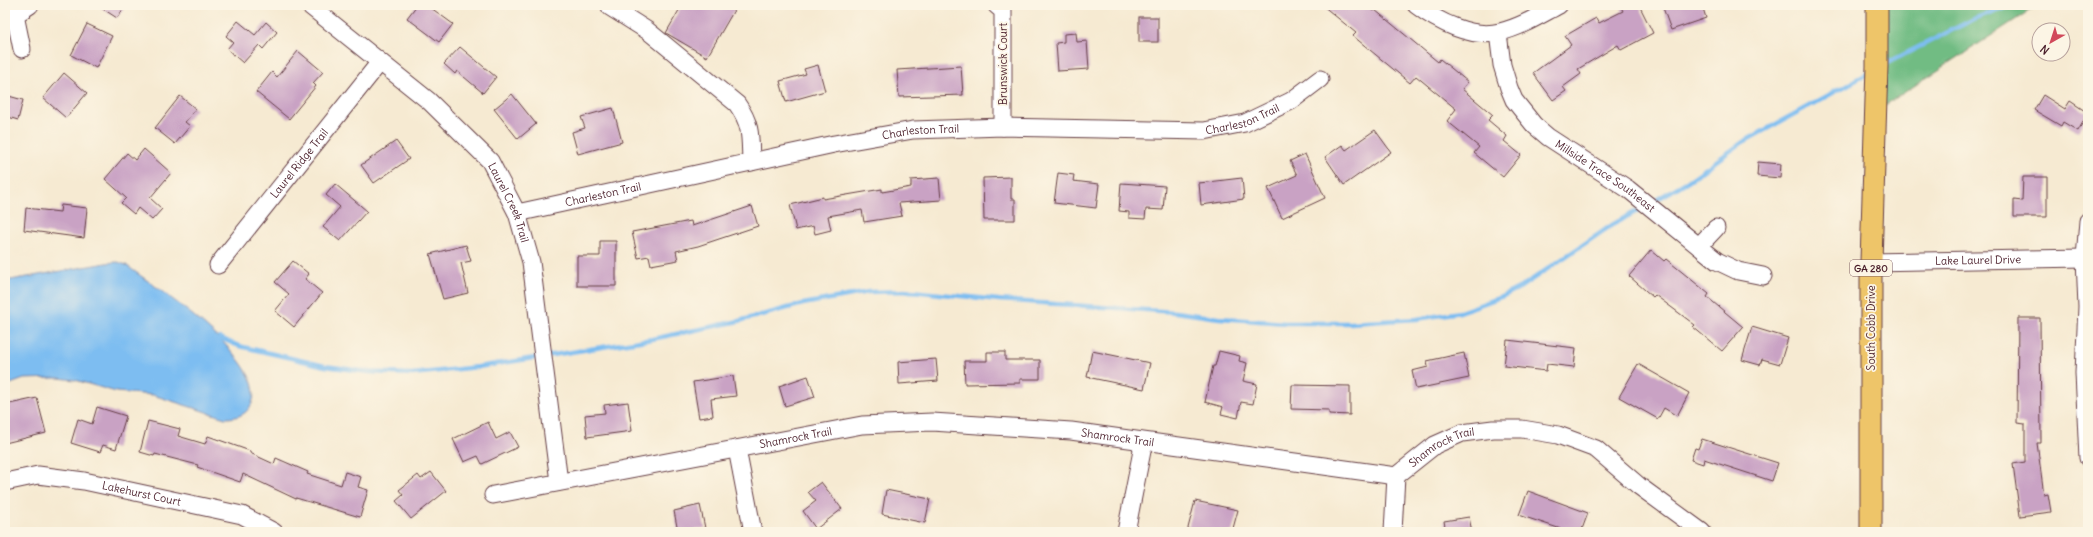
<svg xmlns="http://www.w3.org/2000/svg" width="2093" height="537" viewBox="0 0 2093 537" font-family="Delius,sans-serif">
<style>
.forest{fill:#71bc83;stroke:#5e6e57}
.water{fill:#7dbdf1;stroke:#646e8e}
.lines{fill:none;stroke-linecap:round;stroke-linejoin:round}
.stream{stroke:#7dbdf1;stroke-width:4.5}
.building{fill:#c9a2c4}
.minor-casing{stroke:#643d44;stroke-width:19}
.major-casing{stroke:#643d44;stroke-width:23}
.minor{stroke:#fff;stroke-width:17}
.major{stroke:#eec569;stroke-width:21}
.labels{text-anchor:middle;stroke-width:3.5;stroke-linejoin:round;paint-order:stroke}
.shield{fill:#fcf5e5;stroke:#7f5f63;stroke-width:1}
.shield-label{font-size:10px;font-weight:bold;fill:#4a1f2b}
.street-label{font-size:11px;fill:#4a1f2b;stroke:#fcf5e5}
</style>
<rect width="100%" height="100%" fill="#fcf5e5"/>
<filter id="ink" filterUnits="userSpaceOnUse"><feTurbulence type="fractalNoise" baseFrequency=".025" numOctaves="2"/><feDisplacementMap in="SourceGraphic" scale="8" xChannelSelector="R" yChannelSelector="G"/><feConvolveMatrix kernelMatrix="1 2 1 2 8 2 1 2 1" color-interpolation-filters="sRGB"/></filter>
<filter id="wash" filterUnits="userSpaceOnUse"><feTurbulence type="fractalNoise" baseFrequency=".012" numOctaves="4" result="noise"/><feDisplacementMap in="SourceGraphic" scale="16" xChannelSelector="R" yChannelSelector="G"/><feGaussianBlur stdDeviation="0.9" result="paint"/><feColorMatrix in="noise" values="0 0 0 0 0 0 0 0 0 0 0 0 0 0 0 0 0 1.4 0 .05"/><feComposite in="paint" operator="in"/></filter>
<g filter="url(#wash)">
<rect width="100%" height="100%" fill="#f6ead2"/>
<path class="forest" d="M1876,5H2038L1879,109Z"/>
<path class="water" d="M118,262L126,265C155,287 270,362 252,403C247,415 237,418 225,418L153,395L116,392L75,380L58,378L24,379L5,386V281L106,263Z"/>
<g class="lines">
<g class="stream">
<path d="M1883,65L1976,18L2011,5"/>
<path d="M1651,203L1688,181L1743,142L1871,72"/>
<path d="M220,338L239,346L325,366L369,372L412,374L478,367L652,339L739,321L803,304L868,292L911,291L999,300L1175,312L1219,318L1285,323H1351L1417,319L1460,312L1501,297L1521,287L1612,225L1644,207"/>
</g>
</g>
<g id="blocks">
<g class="building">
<path d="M97,5H126L117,18Z"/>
<path d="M417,5H427L453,24L439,42L407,18Z"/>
<path d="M682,5H737L707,57L666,33Z"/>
<path d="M1322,5H1366L1374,11L1375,10L1438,62L1440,59L1468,82L1462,89L1493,115L1488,120L1507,136L1504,141L1521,155L1503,177L1474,153L1479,147L1447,121L1456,109L1416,76L1410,83L1353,36L1356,33Z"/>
<path d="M1620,5H1639L1653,33L1621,50L1618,45L1578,69L1581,74L1563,87L1566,91L1553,100L1533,73L1571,45L1565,36L1596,18L1599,23L1623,11Z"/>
<path d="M1662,5H1702L1706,18L1671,30Z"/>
<rect x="1139" y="17" width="19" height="25"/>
<path d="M238,21L255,35L266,22L277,32L263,49L259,45L243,63L227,49L233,42L226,36Z"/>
<path d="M87,24L112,36L96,68L71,55Z"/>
<path d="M1076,33L1077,42L1087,41L1089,69L1058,71L1056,43L1064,42V34Z"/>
<path d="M460,47L496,77L483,93L457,71L455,74L444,64Z"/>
<path d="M298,51L323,72L313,83L316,86L289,119L256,92L272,72L277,77Z"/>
<path d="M818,65L825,91L786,102L780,81L806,74L804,69Z"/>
<path d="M961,66L963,95L899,97L897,70Z"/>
<path d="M64,73L87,93L66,118L43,98Z"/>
<path d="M512,94L536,124L518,139L494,109Z"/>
<path d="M5,95L23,100L18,120L5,116Z"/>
<path d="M2043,95L2065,109L2070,101L2088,113L2078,131L2063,122L2061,126L2034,110Z"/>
<path d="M180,96L196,109L185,122L190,126L175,144L155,128Z"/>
<path d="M613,108L622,142L578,154L572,132L585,128L581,117Z"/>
<path d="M1375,130L1391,152L1344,185L1325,157L1342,145L1346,150Z"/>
<path d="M396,141L409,159L374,183L361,165Z"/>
<path d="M144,149L171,173L150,198L162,209L152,220L138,208L134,214L121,203L126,198L105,179L127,153L135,160Z"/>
<path d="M1305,154L1325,198L1282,218L1268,188L1297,175L1290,161Z"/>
<path d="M1758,162L1781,164L1780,178L1757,176Z"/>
<path d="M1058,173L1074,175L1073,181L1099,184L1096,208L1054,203Z"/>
<path d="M1011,177V199H1015V220H984L983,178Z"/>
<path d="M2023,177H2047V217H2014V200L2022,201Z"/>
<path d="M939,178L941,200L899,203L902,216L864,222L862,210L828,216L831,230L815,234L813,226L796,230L790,205L823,197V199L882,189V192L911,187V180Z"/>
<path d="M1242,178L1244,199L1201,205L1199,183Z"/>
<path d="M1121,183L1165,186L1163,210L1146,209L1145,219L1129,218V212L1119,211Z"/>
<path d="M335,184L367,211L340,241L323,227L340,207L326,195Z"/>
<path d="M61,205L87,208L84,238L24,230L26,208L60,212Z"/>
<path d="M752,206L758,226L698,246L676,251L678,260L651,265L649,256L638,258L632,232L691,221L692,226Z"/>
<path d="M600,241H616V286H577V256H600Z"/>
<path d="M466,245L471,261L461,263L468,293L443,299L430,254Z"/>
<path d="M1651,250L1664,261L1666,259L1709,294L1707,297L1743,327L1722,351L1693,327L1695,325L1655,295L1653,297L1629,276Z"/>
<path d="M293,261L309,274L305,279L322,293L294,327L275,311L289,294L275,282Z"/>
<path d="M2018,318H2040L2041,443H2037L2044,495L2048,494L2051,512L2020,516L2013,464L2025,462V424L2017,423Z"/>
<path d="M1752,327L1788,338L1780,364L1762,359L1760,365L1742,360Z"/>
<path d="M1507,340L1576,348L1574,367L1547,364L1546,371L1504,366Z"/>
<path d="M1092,351L1150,363L1144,389L1087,377Z"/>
<path d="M1219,351L1240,356L1239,361L1247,363L1243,381L1257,384L1253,404L1241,402L1238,418L1221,414L1223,407L1205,402L1213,366H1215Z"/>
<path d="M987,352H1005V360H1040V379H1020V383L965,384L964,361H987Z"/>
<path d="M1464,353L1469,378L1416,389L1412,371L1428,367L1427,361Z"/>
<path d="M936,359L938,381L899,384L898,362Z"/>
<path d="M1638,364L1689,393L1677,416L1664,408L1658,419L1619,397Z"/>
<path d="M733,376L736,396L711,399L713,416L699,418L693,382Z"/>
<path d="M808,376L815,397L785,406L779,386Z"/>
<path d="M1292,385L1350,386V415L1329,414V410L1291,409Z"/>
<path d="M37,398L46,433L5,443V405Z"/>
<path d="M628,402L632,431L587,437L585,415L605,413L604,405Z"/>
<path d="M97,407L126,416L116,449L103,445L100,452L71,443L78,419L92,424Z"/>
<path d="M148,421L180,429L178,436L205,444L208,436L250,451V453L274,464L276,458L308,472L307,474L341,485L345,472L361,477L358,487L368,490L360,517L296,498V499L243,474L240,482L197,467L198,465L155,454L154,456L140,452Z"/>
<path d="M488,422L496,439L510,432L518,447L482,464L478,456L464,462L453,439Z"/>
<path d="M1702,439L1778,463L1772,481L1704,459L1703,464L1691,460L1695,448L1698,449Z"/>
<path d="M431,472L446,491L411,519L396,501L403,495L399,490L418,475L421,479Z"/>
<path d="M821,482L842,509L816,529L803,511L816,501L808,492Z"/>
<path d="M886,490L930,499L925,523L882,514Z"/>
<path d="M1528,491L1588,513L1581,532H1570L1519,515Z"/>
<path d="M1195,501L1238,510L1232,532H1187Z"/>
<path d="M700,505L705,528L678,532L674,511Z"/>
<path d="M1469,517L1472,532H1446L1444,521Z"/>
</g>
</g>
</g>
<g filter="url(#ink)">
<use href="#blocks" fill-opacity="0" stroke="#643d44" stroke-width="1"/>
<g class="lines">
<defs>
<g id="minor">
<path id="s1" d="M309,5L429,101L490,161L517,213L531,262L559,482"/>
<path d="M996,5L1003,11V127"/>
<path d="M1416,5C1438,22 1472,39 1500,32C1521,27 1540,15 1559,5"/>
<path d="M610,7L648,31L737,104C752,125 750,137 751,162"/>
<path d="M15,15L22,49"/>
<path d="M5,16L15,15L30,5"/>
<path id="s2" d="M1498,33L1502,65L1509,88L1514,100L1534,125L1548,137L1628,189L1717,261L1738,271L1763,276"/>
<path id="s3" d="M517,213L834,144L913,130L1003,127L1204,131L1245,123L1291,101L1320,79"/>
<path d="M2088,221L2085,258L2087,307L2084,373L2088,458"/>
<path d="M1699,246L1716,228"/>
<path id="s4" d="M1871,262L2085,258"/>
<path id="s5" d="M218,265L380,62"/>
<path d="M737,449L753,532"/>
<path id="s6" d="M5,482L38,475L84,481L242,515L274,532"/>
<path id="s7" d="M493,495L862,425L932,422L1071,431L1396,476L1435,445L1462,433L1493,429H1522L1558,435L1596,449L1639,486L1702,532"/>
<path d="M1126,532L1142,451L1140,441"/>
<path d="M1393,532L1396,476"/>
</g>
<path id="major" d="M1871,532V262L1877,66V5"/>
</defs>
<use href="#minor" class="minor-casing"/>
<use href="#major" class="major-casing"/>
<use href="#minor" class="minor"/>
<use href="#major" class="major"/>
</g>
</g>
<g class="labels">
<rect class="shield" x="1850" y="260" width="42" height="16" rx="3"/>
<g class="shield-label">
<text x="1871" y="272">GA 280</text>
</g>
<g class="street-label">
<text transform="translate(1003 64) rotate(-90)" y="4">Brunswick Court</text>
<text dy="4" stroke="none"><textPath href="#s3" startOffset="736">Charleston Trail</textPath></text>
<text dy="4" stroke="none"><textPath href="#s3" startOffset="412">Charleston Trail</textPath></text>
<text dy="4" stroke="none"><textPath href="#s5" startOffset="130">Laurel Ridge Trail</textPath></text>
<text dy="4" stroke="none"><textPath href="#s2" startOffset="189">Millside Trace Southeast</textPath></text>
<text dy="4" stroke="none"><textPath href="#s3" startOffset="88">Charleston Trail</textPath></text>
<text dy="4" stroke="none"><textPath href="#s1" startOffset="285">Laurel Creek Trail</textPath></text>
<text dy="4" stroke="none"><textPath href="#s4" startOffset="107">Lake Laurel Drive</textPath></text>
<text transform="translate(1871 328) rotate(-90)" y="4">South Cobb Drive</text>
<text dy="4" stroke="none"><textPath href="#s7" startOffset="308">Shamrock Trail</textPath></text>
<text dy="4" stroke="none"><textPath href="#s7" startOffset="632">Shamrock Trail</textPath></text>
<text dy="4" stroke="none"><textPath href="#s7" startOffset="968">Shamrock Trail</textPath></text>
<text dy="4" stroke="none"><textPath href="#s6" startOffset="139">Lakehurst Court</textPath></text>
</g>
</g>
<rect width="2093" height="537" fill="none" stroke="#fcf5e5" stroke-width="20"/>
<g transform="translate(2051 42) rotate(219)"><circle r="19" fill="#fcf5e5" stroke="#b59f9b"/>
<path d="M0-3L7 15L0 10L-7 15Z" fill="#d1495b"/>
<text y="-6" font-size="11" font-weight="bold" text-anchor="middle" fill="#4a1f2b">N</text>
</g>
</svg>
